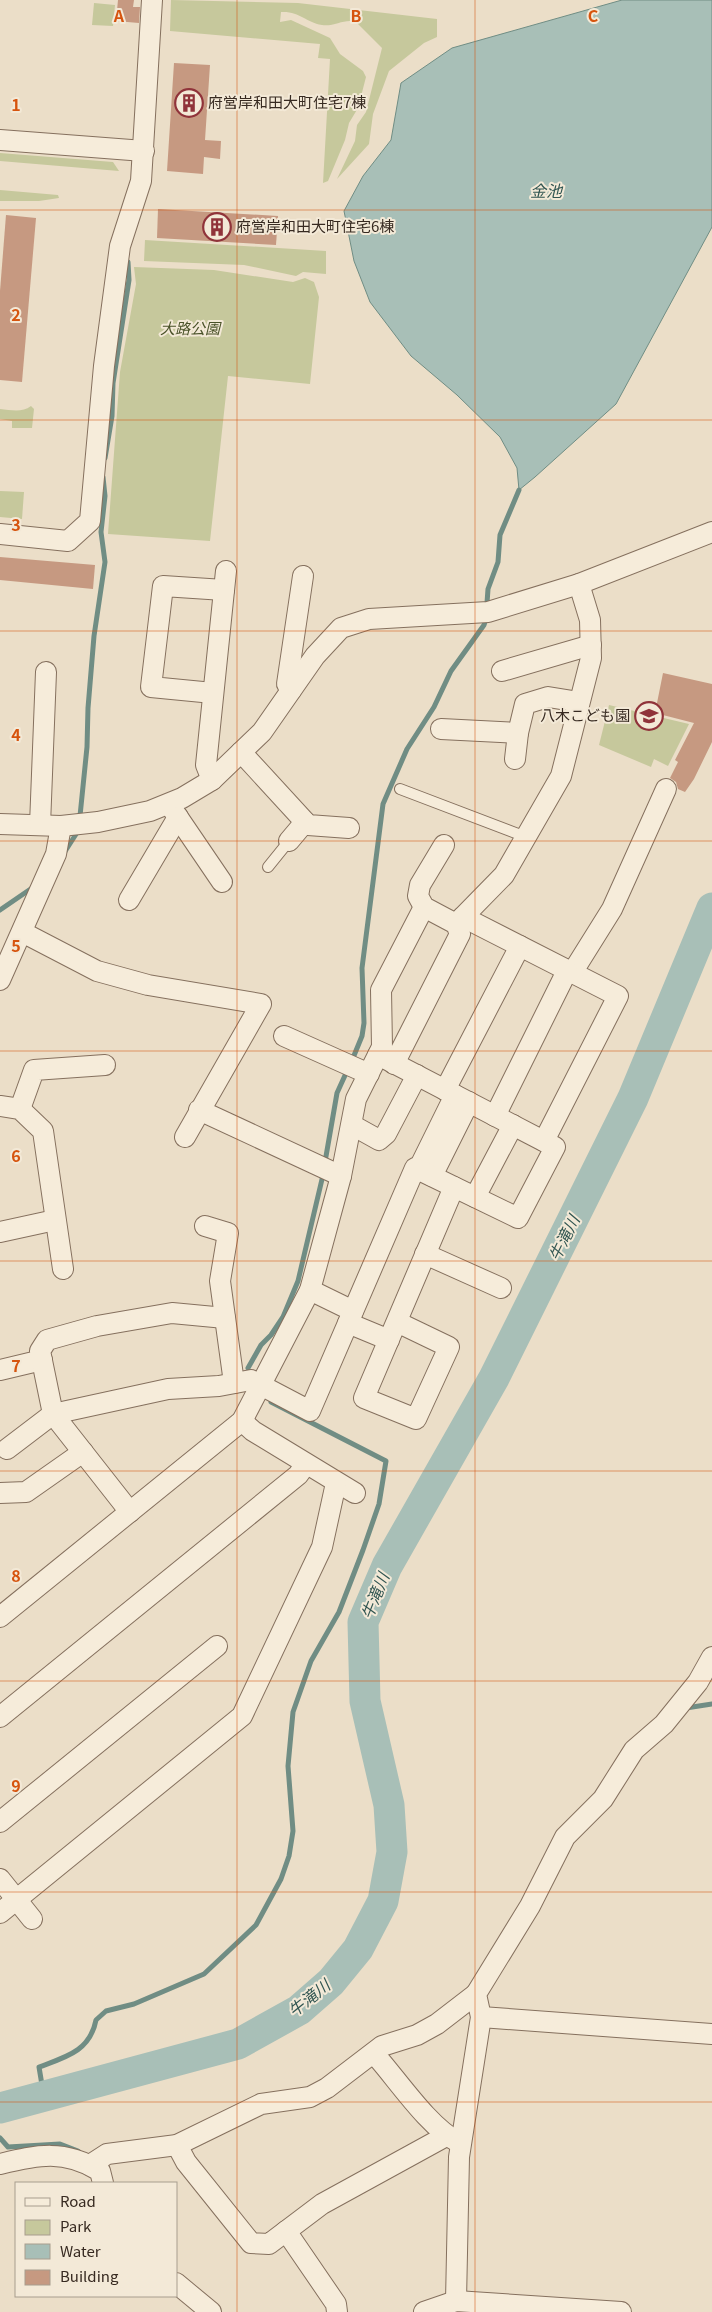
<svg xmlns="http://www.w3.org/2000/svg" width="712" height="2312" viewBox="0 0 712 2312" font-family="Georgia,'Noto Sans JP',serif">
<style>
.green{fill:#c6c89c}
.water{fill:#a8bfb7;stroke:#708d84}
.lines{fill:none;stroke-linecap:round;stroke-linejoin:round}
.stream{stroke:#708d84;stroke-width:5}
.river{stroke:#a8bfb7;stroke-width:31}
.building{fill:#c69981}
.lane-casing{stroke:#85705e;stroke-width:12}
.street-casing{stroke:#85705e;stroke-width:22}
.lane{stroke:#f6ecda;stroke-width:10}
.street{stroke:#f6ecda;stroke-width:20}
.grid{fill:none;stroke:#d6540e;stroke-width:1;stroke-opacity:0.55}
.labels{text-anchor:middle;stroke-width:4;stroke-linejoin:round;paint-order:stroke}
.poi-label{font-size:15px;fill:#372a21;stroke:#f3e9d7;text-anchor:start}
.park-label{font-size:15px;font-style:italic;fill:#4a5229;stroke:#f3e9d7}
.water-label{font-size:16px;font-style:italic;fill:#315551;stroke:#f3e9d7}
.grid-label{font-size:16px;text-anchor:middle;font-weight:bold;fill:#d6540e;stroke:#f3e9d7;stroke-width:4;stroke-linejoin:round;paint-order:stroke}
</style>
<rect width="100%" height="100%" fill="#ebdec8"/>
<g class="green">
<path d="M171,0L298,3L437,19V37L424,43L389,71L373,114L369,144L337,179L355,141L357,125L366,112L382,48L356,22C345,18 334,27 322,25C305,22 300,11 281,12L280,22L291,20L330,38L340,54L363,71L366,77L358,108L349,123L345,140L328,181L323,183L330,59L318,58L320,44L170,31Z"/>
<path d="M94,3L115,5L113,26L92,25Z"/>
<path d="M0,153L113,162L119,171L0,161Z"/>
<path d="M0,190L58,195L59,198L39,201H0Z"/>
<path d="M145,240L326,251V274L303,272L296,276L244,265L144,261Z"/>
<path d="M134,267L214,270L293,282L305,278L314,282L319,297L310,384L228,376L210,541L108,534L120,372L136,284Z"/>
<path d="M31,406L34,409L32,428H12V421L0,419V409C11,410 22,413 31,406Z"/>
<path d="M0,491L24,492L22,519L0,517Z"/>
<path d="M609,705L689,724L668,766L654,759L651,767L599,745Z"/>
</g>
<path class="water" d="M622,0H712V227L616,404L535,477L519,490L517,468L500,437L457,395L411,356L370,302L354,261L344,211L363,176L391,140L401,83L452,48Z"/>
<g class="lines">
<g class="stream">
<path d="M105,458L112,416L113,383L129,280L128,262"/>
<path d="M487,603L488,589L498,562L500,535L519,490"/>
<path d="M80,816L87,747L88,708L94,636L105,562L101,532L105,496L103,477"/>
<path d="M64,853L78,831"/>
<path d="M0,910L35,886"/>
<path d="M353,1058L362,1036L364,1023L362,968L383,804L407,749L434,707L451,671L484,625L486,619"/>
<path d="M325,1162L337,1093L347,1071"/>
<path d="M248,1368L261,1345L271,1335L283,1317L298,1281L323,1175"/>
<path d="M686,1708L712,1704"/>
<path d="M44,2097L39,2067C66,2057 90,2051 96,2020L106,2011L134,2004L204,1974L256,1925L281,1879L289,1856L293,1831L288,1766L293,1712L311,1661L339,1612L363,1550L379,1504L386,1461L271,1402"/>
<path d="M0,2138L8,2147L60,2144L78,2151"/>
</g>
<path class="river" d="M0,2108L238,2044L299,2010L331,1982L358,1949L383,1901L392,1852L389,1805L365,1701L363,1622L387,1566L494,1378L633,1098L712,908"/>
</g>
<g class="building">
<path d="M118,0H134L133,7H140L139,23L116,21Z"/>
<path d="M174,63L210,65L205,140L221,141L220,159L204,157L203,174L167,171Z"/>
<path d="M158,209L278,216L276,245L157,238Z"/>
<path d="M6,215L36,218L22,382L0,380V291Z"/>
<path d="M0,557L95,565L93,589L0,580Z"/>
<path d="M663,673L712,684V742L694,779L685,792L678,789L676,782L670,778L678,762L675,760L694,723L655,713Z"/>
</g>
<g class="lines">
<defs>
<g id="lane">
<path d="M400,789L526,837"/>
<path d="M268,867L289,841"/>
</g>
<g id="street">
<path d="M0,140L144,151"/>
<path d="M0,534L68,541L90,521L104,366L120,246L141,181L152,0"/>
<path d="M502,671L591,645"/>
<path d="M291,690L287,684L303,576"/>
<path d="M213,693L151,687L163,586L224,590"/>
<path d="M441,729L518,733"/>
<path d="M241,752L308,825L349,828"/>
<path d="M515,759L518,733L525,704L548,697L579,702"/>
<path d="M212,780L206,765L226,571"/>
<path d="M171,807L222,882"/>
<path d="M0,824L61,826L98,822L150,811L182,798L212,780L262,732L315,656L341,628L369,619L488,612L579,584L712,532"/>
<path d="M40,825L46,672"/>
<path d="M289,841L305,822"/>
<path d="M129,900L178,817"/>
<path d="M463,917L618,996L544,1141"/>
<path d="M456,924L504,875L561,776L591,658L590,620L579,584"/>
<path d="M22,932L97,971L148,985L261,1004L185,1137"/>
<path d="M572,973L612,909L666,789"/>
<path d="M0,980L56,854L61,826"/>
<path d="M284,1036L369,1074"/>
<path d="M394,1064L460,934L456,924L424,907L418,896L420,885L444,845"/>
<path d="M445,1090L520,946"/>
<path d="M0,1106L20,1109L43,1131L63,1269"/>
<path d="M20,1109L34,1070L105,1065"/>
<path d="M199,1110L341,1176"/>
<path d="M495,1116L567,971"/>
<path d="M352,1125L379,1140L386,1134L417,1075"/>
<path d="M418,1170L455,1095"/>
<path d="M432,1176L469,1102"/>
<path d="M475,1197L513,1125"/>
<path d="M205,1226L228,1233L220,1281L234,1383"/>
<path d="M0,1232L55,1220"/>
<path d="M425,1254L501,1288"/>
<path d="M310,1290L353,1311"/>
<path d="M397,1322L449,1347L416,1419L364,1398L454,1187"/>
<path d="M348,1323L389,1340"/>
<path d="M0,1370L42,1360"/>
<path d="M242,1421L253,1431L355,1493"/>
<path d="M7,1449L53,1414L168,1389L219,1386L251,1380L310,1411L415,1168L518,1218L555,1147L378,1055"/>
<path d="M0,1493L26,1492L83,1452"/>
<path d="M130,1512L53,1414L40,1351L47,1340L97,1326L172,1313L225,1318"/>
<path d="M0,1617L242,1421L310,1290L341,1176L356,1099L382,1047L381,990L424,907"/>
<path d="M0,1717L298,1475L306,1464"/>
<path d="M0,1822L217,1646"/>
<path d="M0,1879L32,1919"/>
<path d="M0,1913L242,1716L322,1547L336,1483"/>
<path d="M481,2017L712,2034"/>
<path d="M377,2057C399,2082 429,2127 458,2142"/>
<path d="M177,2145L186,2162L251,2243L269,2244L322,2204L446,2136"/>
<path d="M0,2164C38,2155 64,2149 100,2171L103,2183"/>
<path d="M90,2165L107,2154L177,2145L261,2104L310,2097L327,2088L382,2046L417,2035L437,2024L476,1994"/>
<path d="M286,2231L336,2304L337,2312"/>
<path d="M176,2283L211,2312"/>
<path d="M456,2301L459,2157L481,2017L476,1994L530,1906L565,1837L603,1799L634,1750L664,1724L698,1682L712,1657"/>
<path d="M424,2312L456,2301L621,2312"/>
</g>
</defs>
<use href="#lane" class="lane-casing"/>
<use href="#street" class="street-casing"/>
<use href="#lane" class="lane"/>
<use href="#street" class="street"/>
</g>
<path class="grid" d="M237,0V2312M475,0V2312M0,210H712M0,420H712M0,631H712M0,841H712M0,1051H712M0,1261H712M0,1471H712M0,1681H712M0,1892H712M0,2102H712"/>
<defs>
<symbol id="building-ring" viewBox="-11 -11 22 22"><circle r="9.5" fill="#f3e9d7" stroke="#90333a" stroke-width="1.5"/><path d="M-4-6H4V6H1V3H-1V6H-4ZM-2.5-4.3h1.7v1.8h-1.7ZM.8-4.3h1.7v1.8H.8ZM-2.5-1h1.7V.8h-1.7ZM.8-1h1.7V.8H.8Z" fill="#90333a"/></symbol>
<symbol id="school-ring" viewBox="-11 -11 22 22"><circle r="9.5" fill="#f3e9d7" stroke="#90333a" stroke-width="1.5"/><path d="M0-5L7-2L0 1L-7-2ZM-4 1L0 2.5L4 1V4Q0 6-4 4Z" fill="#90333a"/></symbol>
</defs>
<g fill-rule="evenodd">
<use href="#building-ring" x="173" y="87" width="32" height="32"/>
<use href="#building-ring" x="201" y="211" width="32" height="32"/>
<use href="#school-ring" x="633" y="700" width="32" height="32"/>
</g>
<g class="labels">
<g class="poi-label">
<text x="208" y="108">府営岸和田大町住宅7棟</text>
<text x="236" y="232">府営岸和田大町住宅6棟</text>
<text x="630" y="721" text-anchor="end">八木こども園</text>
</g>
<g class="park-label">
<text x="190" y="334">大路公園</text>
</g>
<g class="water-label">
<text x="546" y="197">金池</text>
<text transform="translate(564 1238) rotate(-64)" y="6">牛滝川</text>
<text transform="translate(375 1596) rotate(-68)" y="6">牛滝川</text>
<text transform="translate(309 1998) rotate(-39)" y="6">牛滝川</text>
</g>
</g>
<g class="grid-label">
<text x="119" y="22">A</text>
<text x="356" y="22">B</text>
<text x="593" y="22">C</text>
<text x="16" y="111">1</text>
<text x="16" y="321">2</text>
<text x="16" y="531">3</text>
<text x="16" y="741">4</text>
<text x="16" y="952">5</text>
<text x="16" y="1162">6</text>
<text x="16" y="1372">7</text>
<text x="16" y="1582">8</text>
<text x="16" y="1792">9</text>
</g>
<rect x="15" y="2182" width="162" height="115" fill="#f3e9d7" stroke="#a89d8e"/>
<rect x="25" y="2198" width="25" height="8" fill="#f6ecda" stroke="#a89d8e"/>
<text x="60" y="2207" font-size="15" fill="#372a21">Road</text>
<rect x="25" y="2220" width="25" height="15" fill="#c6c89c" stroke="#a89d8e"/>
<text x="60" y="2232" font-size="15" fill="#372a21">Park</text>
<rect x="25" y="2244" width="25" height="15" fill="#a8bfb7" stroke="#a89d8e"/>
<text x="60" y="2257" font-size="15" fill="#372a21">Water</text>
<rect x="25" y="2270" width="25" height="15" fill="#c69981" stroke="#a89d8e"/>
<text x="60" y="2282" font-size="15" fill="#372a21">Building</text>
</svg>
